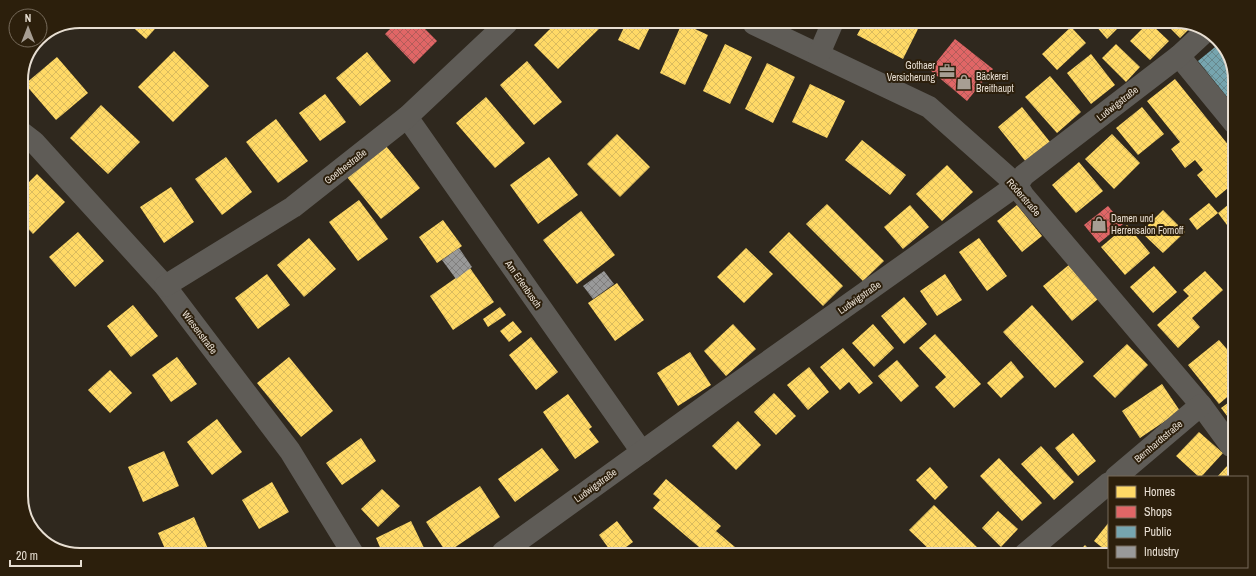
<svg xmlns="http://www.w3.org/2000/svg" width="1256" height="576" viewBox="0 0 1256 576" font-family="'Archivo Narrow',sans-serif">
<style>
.homes{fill:url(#homes-cross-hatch)}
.shops{fill:url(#shops-cross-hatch)}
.public{fill:url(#public-cross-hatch)}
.industry{fill:url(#industry-cross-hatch)}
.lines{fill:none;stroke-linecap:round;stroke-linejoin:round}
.minor{stroke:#5f5c57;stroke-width:22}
.labels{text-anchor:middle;stroke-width:4;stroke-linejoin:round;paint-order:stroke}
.poi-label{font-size:10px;fill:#e7ded2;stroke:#2c1f0c;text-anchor:start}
.street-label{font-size:10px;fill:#e7ded2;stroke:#2c1f0c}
.rim{fill:none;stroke:#e7ded2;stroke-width:2}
</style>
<defs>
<pattern id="homes-cross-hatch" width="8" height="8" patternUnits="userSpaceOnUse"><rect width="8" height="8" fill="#ffd966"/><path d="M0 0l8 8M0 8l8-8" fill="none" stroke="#dabb5e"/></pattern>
<pattern id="shops-cross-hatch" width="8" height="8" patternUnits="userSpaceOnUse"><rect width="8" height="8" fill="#e06666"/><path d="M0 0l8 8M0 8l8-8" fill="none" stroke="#b25c5a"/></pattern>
<pattern id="public-cross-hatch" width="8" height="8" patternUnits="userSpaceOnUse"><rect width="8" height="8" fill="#76a5af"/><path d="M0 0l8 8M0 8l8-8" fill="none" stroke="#67888d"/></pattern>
<pattern id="industry-cross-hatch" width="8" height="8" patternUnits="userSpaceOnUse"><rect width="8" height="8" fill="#999"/><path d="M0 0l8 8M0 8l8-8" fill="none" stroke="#807f7e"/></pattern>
</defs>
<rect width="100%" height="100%" fill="#2f281e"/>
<g class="homes">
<path d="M126,21H162L146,39Z"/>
<path d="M556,23H605L558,69L534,45Z"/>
<path d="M626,23H652L639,50L618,40Z"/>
<path d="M682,23L708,35L685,85L660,73Z"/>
<path d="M863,24H914L919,27L903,59L857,35Z"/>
<path d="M1095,25H1121L1107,39Z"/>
<path d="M1146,25H1152L1169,41L1150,60L1130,41Z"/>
<path d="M1167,25L1185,26H1192L1180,38Z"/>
<path d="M1071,27L1086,43L1057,70L1042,54Z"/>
<path d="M725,44L752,57L730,104L703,91Z"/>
<path d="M1116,44L1140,67L1126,82L1102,58Z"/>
<path d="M174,51L209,86L173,122L138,87Z"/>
<path d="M367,52L391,81L360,106L336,78Z"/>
<path d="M1091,54L1115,85L1091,104L1067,73Z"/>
<path d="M57,57L88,93L56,120L25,84Z"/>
<path d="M527,61L562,102L534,125L500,85Z"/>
<path d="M767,63L795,77L773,123L745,109Z"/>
<path d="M1050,76L1081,112L1057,133L1025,97Z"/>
<path d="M1175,79L1234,152V183L1216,198L1197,175L1203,170L1195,160L1185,168L1171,149L1180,142L1147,101Z"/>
<path d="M810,84L845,101L827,138L792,122Z"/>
<path d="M325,94L346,122L320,141L299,113Z"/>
<path d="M486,97L525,143L495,168L456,123Z"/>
<path d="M101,105L140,142L108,174L70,138Z"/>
<path d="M1022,107L1050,142L1026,162L998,127Z"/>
<path d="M1142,107L1164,134L1138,155L1116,128Z"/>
<path d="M276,119L308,161L278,183L246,142Z"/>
<path d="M617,134L650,167L620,197L587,164Z"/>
<path d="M1112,134L1140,163L1114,189L1085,159Z"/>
<path d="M862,140L906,175L890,195L845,160Z"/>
<path d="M386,146L420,188L381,219L347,177Z"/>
<path d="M226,157L252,192L222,215L195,179Z"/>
<path d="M549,157L578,195L538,224L510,185Z"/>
<path d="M1079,162L1103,191L1076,213L1052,185Z"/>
<path d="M947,165L973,192L942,221L916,194Z"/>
<path d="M37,174L65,202L33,234L21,221V190Z"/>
<path d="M171,187L194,222L164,243L140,207Z"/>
<path d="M359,200L388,239L358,261L329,222Z"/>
<path d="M1234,200L1233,221V233L1218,213Z"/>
<path d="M1209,203L1218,213L1197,230L1189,219Z"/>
<path d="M827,204L884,261L863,281L806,224Z"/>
<path d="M910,205L929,227L903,249L884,227Z"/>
<path d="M1017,205L1042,236L1022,252L997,221Z"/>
<path d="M1163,210L1185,232L1163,253L1141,232Z"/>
<path d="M581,211L615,255L577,284L543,240Z"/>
<path d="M443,220L462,246L437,263L419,237Z"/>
<path d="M1127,225L1150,253L1125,275L1101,247Z"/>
<path d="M78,232L104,261L75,287L49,257Z"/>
<path d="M789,232L843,286L823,306L769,252Z"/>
<path d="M309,238L336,269L304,297L277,265Z"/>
<path d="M979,238L1007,276L987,291L959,252Z"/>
<path d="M746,248L773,274L744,303L717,277Z"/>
<path d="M1070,264L1098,299L1072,321L1043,286Z"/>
<path d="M1154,266L1177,292L1153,313L1130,287Z"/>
<path d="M470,268L494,302L453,330L430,296Z"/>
<path d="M1205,271L1223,290L1192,318L1200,327L1178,348L1157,325L1189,296L1183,290Z"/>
<path d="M267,274L290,305L258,329L235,298Z"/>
<path d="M945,274L962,300L937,316L920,291Z"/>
<path d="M617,283L644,320L615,341L588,303Z"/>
<path d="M904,297L927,324L904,344L881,316Z"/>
<path d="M133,305L158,336L131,357L107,326Z"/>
<path d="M1032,305L1084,362L1055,388L1003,332Z"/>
<path d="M500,307L506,315L488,327L483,319Z"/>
<path d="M513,321L522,332L509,342L500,331Z"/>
<path d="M733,324L756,349L726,376L704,351Z"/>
<path d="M873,324L894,348L874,367L852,343Z"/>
<path d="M935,334L981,384L954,408L935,387L946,377L919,348Z"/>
<path d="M531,337L558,372L536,390L509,355Z"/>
<path d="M1219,340L1232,355V393L1219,404L1188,365Z"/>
<path d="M1127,344L1148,365L1115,398L1093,376Z"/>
<path d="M843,348L873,383L859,394L849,382L840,390L820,367Z"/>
<path d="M690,352L711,385L678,406L657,373Z"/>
<path d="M177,357L197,384L171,402L152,375Z"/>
<path d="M289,357L333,411L301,437L257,383Z"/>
<path d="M897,360L919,386L901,402L878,376Z"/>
<path d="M1011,361L1024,377L1001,398L987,383Z"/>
<path d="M809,367L829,392L808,410L787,385Z"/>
<path d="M110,370L132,393L110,413L88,390Z"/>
<path d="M1162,384L1180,411L1140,438L1122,411Z"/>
<path d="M774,393L796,416L776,435L754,412Z"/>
<path d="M568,394L592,427L589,429L599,442L575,459L543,412Z"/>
<path d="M1232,400L1231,421L1221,408Z"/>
<path d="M217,419L242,452L212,475L187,442Z"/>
<path d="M738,421L761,445L736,470L712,446Z"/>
<path d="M1199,432L1223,453L1201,477H1199L1176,456Z"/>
<path d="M1073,433L1096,461L1078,476L1055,448Z"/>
<path d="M361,438L376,461L342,485L326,463Z"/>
<path d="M1041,446L1074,482L1054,500L1021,464Z"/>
<path d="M542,448L559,470L515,502L498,479Z"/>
<path d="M164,451L179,486L143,502L128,467Z"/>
<path d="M999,458L1042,503L1022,521L980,476Z"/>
<path d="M1227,466L1231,469V477H1217Z"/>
<path d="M930,467L948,487L935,500L916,480Z"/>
<path d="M666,479L721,526L716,531L742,553H706L653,508L660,500L653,494Z"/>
<path d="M272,482L289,512L259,529L242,500Z"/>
<path d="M480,486L500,517L448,552H446L426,522Z"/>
<path d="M382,489L400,506L378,527L361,509Z"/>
<path d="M934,505L984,554H934L909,530Z"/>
<path d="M998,511L1018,529L1001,547L982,528Z"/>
<path d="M194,517L209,551H166L158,533Z"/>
<path d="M411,521L426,552H382L376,538Z"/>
<path d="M617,521L633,542L618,553H612L599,535Z"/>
<path d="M1109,522V553L1094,541Z"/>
<path d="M1085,545L1094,555H1076Z"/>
</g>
<g class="shops">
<path d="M397,22H418L437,41L414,64L385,34Z"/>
<path d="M955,39L993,69L967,101L930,70Z"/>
<path d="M1108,206L1123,224L1099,243L1084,225Z"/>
</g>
<path class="public" d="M1220,43L1225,47L1235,76V101L1232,103L1198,61Z"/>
<g class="industry">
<path d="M459,248L472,267L456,279L442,260Z"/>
<path d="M604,271L614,284L593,299L583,286Z"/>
</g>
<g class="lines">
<g class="minor">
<path d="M754,24L929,107L1017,185L1023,195L1201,405L1231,446"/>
<path d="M819,54L832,24"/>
<path d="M1179,56L1234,123"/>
<path d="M407,117L642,452"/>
<path d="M21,132L34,142L165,286L290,451L352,552"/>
<path d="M165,286L293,207L407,117L507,23"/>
<path d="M1116,477L1201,405"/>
<path d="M503,552L718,397L1017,185L1024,175L1179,56L1206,31"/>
<path d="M1025,554L1109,483"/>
</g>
</g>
<defs>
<symbol id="office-bare" viewBox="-9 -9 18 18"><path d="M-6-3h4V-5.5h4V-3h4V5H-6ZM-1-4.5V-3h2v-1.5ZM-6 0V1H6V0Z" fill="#a79e93" stroke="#2c1f0c" stroke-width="2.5" paint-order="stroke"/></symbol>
<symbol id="shop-bare" viewBox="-9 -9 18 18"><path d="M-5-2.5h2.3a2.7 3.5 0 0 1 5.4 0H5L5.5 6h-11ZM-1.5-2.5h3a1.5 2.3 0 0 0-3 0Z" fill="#a79e93" stroke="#2c1f0c" stroke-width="2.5" paint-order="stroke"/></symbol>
</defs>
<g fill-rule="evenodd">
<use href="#office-bare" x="936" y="60" width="22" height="22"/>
<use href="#shop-bare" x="953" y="71" width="22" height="22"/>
<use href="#shop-bare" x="1088" y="213" width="22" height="22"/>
</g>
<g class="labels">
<g class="poi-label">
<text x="935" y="69" text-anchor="end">Gothaer<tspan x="935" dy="12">Versicherung</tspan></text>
<text x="976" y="80">Bäckerei<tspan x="976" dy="12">Breithaupt</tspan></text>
<text x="1111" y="222">Damen und<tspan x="1111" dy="12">Herrensalon Fornoff</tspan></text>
</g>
<g class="street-label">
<text transform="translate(1117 103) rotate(-38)" y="4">Ludwigstraße</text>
<text transform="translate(345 166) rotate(-38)" y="4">Goethestraße</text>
<text transform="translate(1024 197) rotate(49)" y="4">Röderstraße</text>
<text transform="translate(524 284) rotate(55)" y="4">Am Erlenbusch</text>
<text transform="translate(859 297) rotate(-35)" y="4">Ludwigstraße</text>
<text transform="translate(200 332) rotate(53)" y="4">Wiesenstraße</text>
<text transform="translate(1158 441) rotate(-40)" y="4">Bernhardtstraße</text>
<text transform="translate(595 485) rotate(-36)" y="4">Ludwigstraße</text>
</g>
</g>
<path d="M0 0H1256V576H0ZM80 28H1176A52 52 0 0 1 1228 80V496A52 52 0 0 1 1176 548H80A52 52 0 0 1 28 496V80A52 52 0 0 1 80 28Z" fill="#2c1f0c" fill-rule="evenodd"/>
<path class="rim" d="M80 28H1176A52 52 0 0 1 1228 80V496A52 52 0 0 1 1176 548H80A52 52 0 0 1 28 496V80A52 52 0 0 1 80 28Z"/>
<rect x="1108" y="476" width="140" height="92" fill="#2c1f0c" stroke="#776b5b"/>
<rect x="1116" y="486" width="20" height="12" fill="#ffd966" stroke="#776b5b"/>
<text x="1144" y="496" font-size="12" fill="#e7ded2">Homes</text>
<rect x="1116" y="506" width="20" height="12" fill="#e06666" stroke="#776b5b"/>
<text x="1144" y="516" font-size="12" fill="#e7ded2">Shops</text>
<rect x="1116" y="526" width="20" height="12" fill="#76a5af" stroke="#776b5b"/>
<text x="1144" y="536" font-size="12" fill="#e7ded2">Public</text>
<rect x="1116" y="546" width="20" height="12" fill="#999999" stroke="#776b5b"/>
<text x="1144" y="556" font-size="12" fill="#e7ded2">Industry</text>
<g transform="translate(28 28)"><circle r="19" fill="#2c1f0c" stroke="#776b5b"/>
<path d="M0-3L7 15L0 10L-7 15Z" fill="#a79e93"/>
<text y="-6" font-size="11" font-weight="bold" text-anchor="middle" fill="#e7ded2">N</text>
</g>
<path d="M10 560v6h71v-6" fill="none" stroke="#e7ded2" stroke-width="2"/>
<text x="16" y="560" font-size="12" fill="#e7ded2" stroke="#2c1f0c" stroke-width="3" paint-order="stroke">20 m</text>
</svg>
